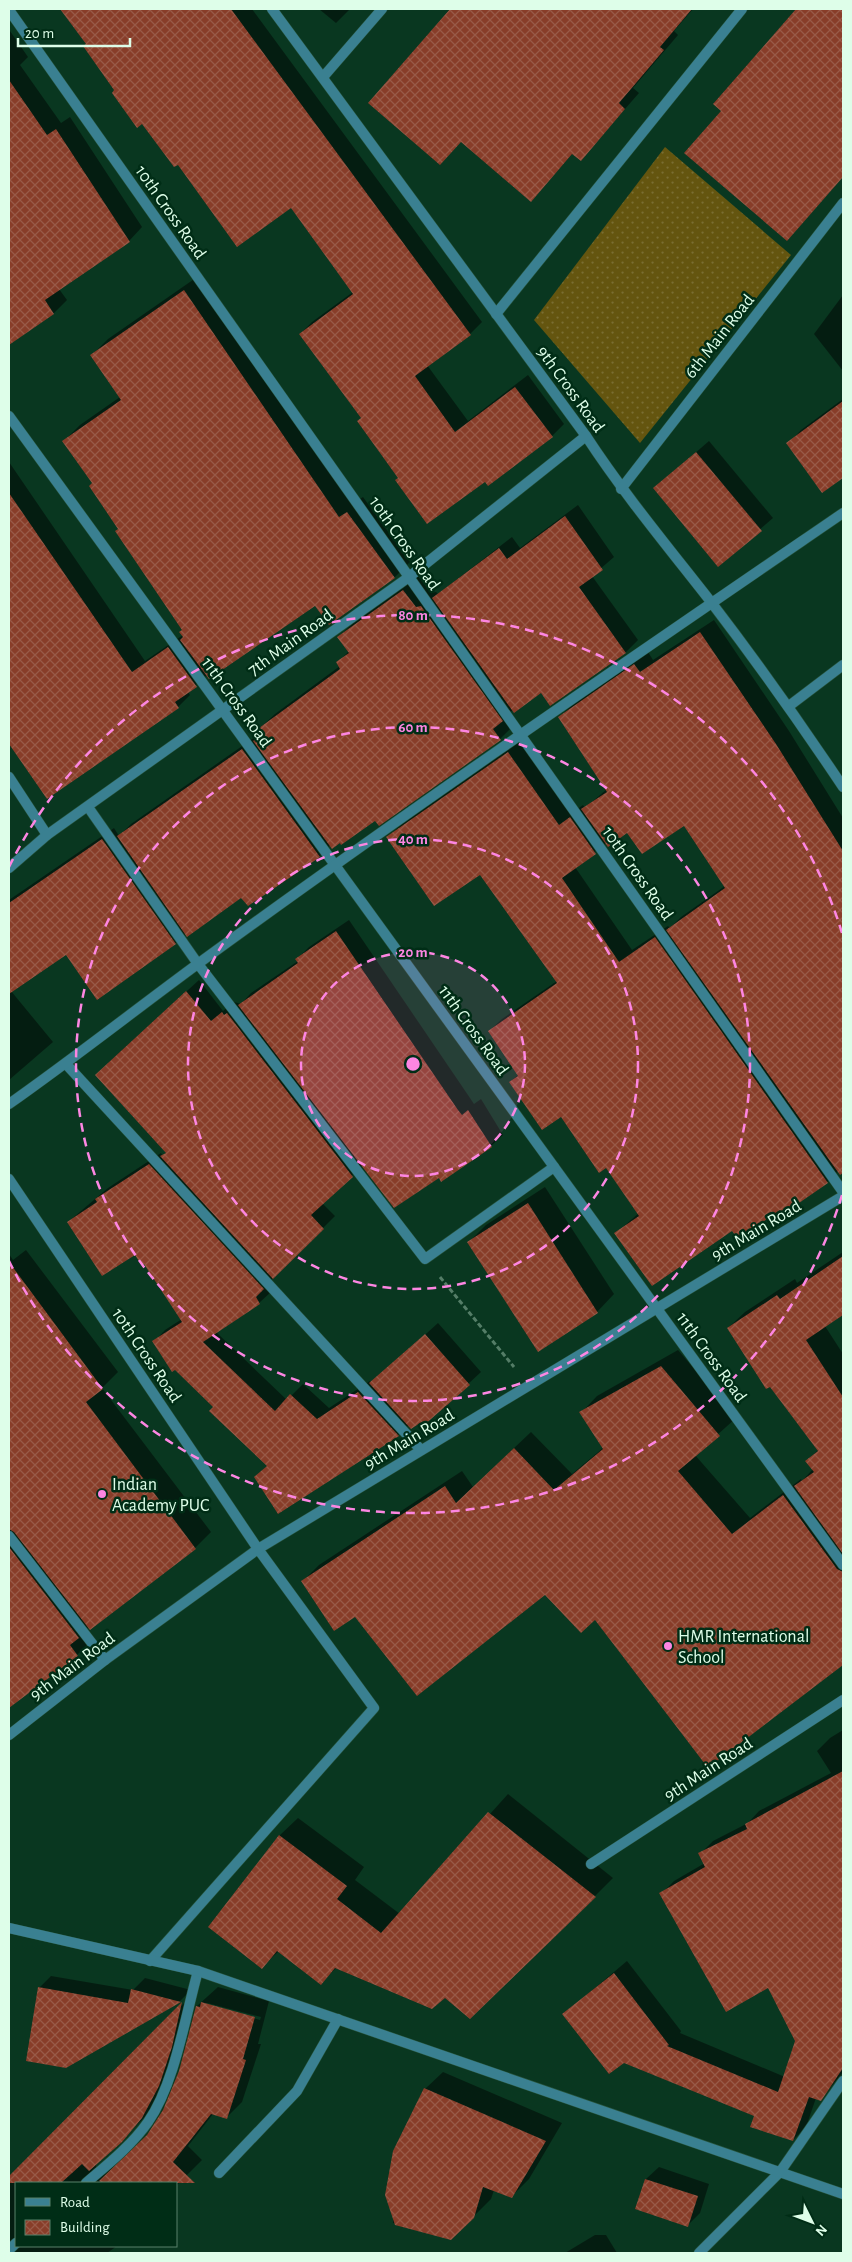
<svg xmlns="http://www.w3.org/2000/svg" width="852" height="2262" viewBox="0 0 852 2262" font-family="'Alegreya Sans',sans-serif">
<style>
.grass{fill:url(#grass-dots)}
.shadow{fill:#0007;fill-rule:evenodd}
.building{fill:url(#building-cross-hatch)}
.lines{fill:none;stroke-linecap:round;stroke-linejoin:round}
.minor-casing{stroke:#27533c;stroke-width:11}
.tertiary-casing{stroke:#27533c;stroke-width:11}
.path{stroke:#547d67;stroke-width:3;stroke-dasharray:5 2.5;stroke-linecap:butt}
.minor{stroke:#3a8091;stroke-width:10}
.tertiary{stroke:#3a8091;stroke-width:10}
.ring{fill:none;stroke:#fd86e2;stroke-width:2.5;stroke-dasharray:9 6}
.poi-dot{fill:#fd86e2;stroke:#002d16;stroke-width:2}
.labels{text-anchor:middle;stroke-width:5;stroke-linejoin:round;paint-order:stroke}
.street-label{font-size:18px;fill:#defee9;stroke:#002d16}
.poi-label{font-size:18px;fill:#defee9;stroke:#002d16;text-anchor:start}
.centre{fill:#fd86e2;stroke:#002d16;stroke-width:2.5}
.ring-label{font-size:15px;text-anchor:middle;font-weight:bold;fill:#fd86e2;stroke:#002d16;stroke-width:5;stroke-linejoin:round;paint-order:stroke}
</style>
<defs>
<pattern id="grass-dots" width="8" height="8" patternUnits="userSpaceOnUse" patternTransform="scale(1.25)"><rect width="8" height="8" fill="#64550f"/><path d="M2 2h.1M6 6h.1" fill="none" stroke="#7a6e32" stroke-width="1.8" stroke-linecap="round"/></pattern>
<pattern id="building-cross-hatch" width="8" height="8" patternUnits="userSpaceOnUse" patternTransform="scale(1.25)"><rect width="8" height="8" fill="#883d29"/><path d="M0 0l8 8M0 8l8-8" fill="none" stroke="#985a48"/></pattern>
</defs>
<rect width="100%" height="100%" fill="#093720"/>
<path class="grass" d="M665,147L791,255L640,443L534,320Z"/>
<g class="shadow">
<path d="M62,9H252L482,322L470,334L427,365L468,421L528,375L564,424L552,436L488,484L485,481L399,477L362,417L300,334L312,322L353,292L291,206L178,163L116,90L87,44Z"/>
<path d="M319,9H350L336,23Z"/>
<path d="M450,9H693L674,31L678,35L633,88L639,93L581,159L573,153L531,201L462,141L370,103Z"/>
<path d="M797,9H843V168L830,184L834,187L787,239L723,111L714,103Z"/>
<path d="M10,31L28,57L20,65L61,123L70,117L142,227L129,241L59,289L67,300L54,313L9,344Z"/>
<path d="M200,275L355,502L363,497L410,562L394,578L315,604L207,675L188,692L190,695L178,707L16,746L9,736V462L145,661L183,635L184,629L93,483L64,441L80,425L120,397L92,355L108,339Z"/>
<path d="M843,295V371L814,334Z"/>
<path d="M843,399V476L823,492L788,444L801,430Z"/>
<path d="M709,441L773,518L719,565L655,488Z"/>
<path d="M578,505L614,557L592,576L638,640L626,652L550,704L542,691L513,710L508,714L515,724L500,739L340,842L330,845L320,856L248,904L242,897L186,933L175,944L66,953L11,991L53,1042L9,1080V900L114,828L119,836L131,824L255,737L256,740L263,733L260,728L275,714L340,666L337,663L349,651L339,637L354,622L418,576L431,593L436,592L438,594L512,537L520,548Z"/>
<path d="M714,620L789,731L843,818V1171L840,1174L838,1171L827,1182L783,1212L781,1209L732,1229L616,1233L639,1213L606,1166L561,1115L510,1082L519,1074L489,1031L502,1019L557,981L480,873L388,837L401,825L522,740L572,813L583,805L585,808L607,789L559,718L572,705L648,652L653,660ZM684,824L725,886L681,917L670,928L668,926L632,950L575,867L606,843L628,831Z"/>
<path d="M349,920L470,1098L474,1104L481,1099L503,1135L491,1146L439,1176L363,1165L322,1203L335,1216L266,1285L271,1292L259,1303L216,1332L287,1400L303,1384L329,1408L370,1381L372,1383L438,1323L481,1372L424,1425L420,1421L409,1425L398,1435L256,1477L268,1465L154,1342L165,1330L182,1319L144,1263L135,1253L68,1222L108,1188L161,1153L163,1156L167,1152L108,1063L199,980L223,1011L234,1002L241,1004L251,993L298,961L297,959L309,947Z"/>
<path d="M545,1187L614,1294L597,1312L469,1242L486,1225Z"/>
<path d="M26,1250L118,1372L102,1388L211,1532L195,1548L90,1628L89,1626L86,1630L93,1639L77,1655L9,1706V1254L13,1260Z"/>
<path d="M843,1252V1314L825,1326L843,1354V1664L709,1766L595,1618L545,1593L355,1616L302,1582L319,1565L462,1471L473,1487L531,1432L572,1474L603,1448L581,1413L597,1396L678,1350L736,1418L695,1455L750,1518L801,1479L802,1481L813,1469L807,1461L818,1450L728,1328L745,1312L795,1279L797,1283Z"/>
<path d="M843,1730V2072L820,2100L816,2098L806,2127L793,2140L755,2116L564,2014L627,1961L681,2031L680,2033L785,2077L796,2040L768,1986L661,1894L674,1881L705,1863L700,1854L713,1841L748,1823L759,1811L831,1773L817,1751L830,1738Z"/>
<path d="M508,1794L613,1878L595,1896L445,1997L337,1967L321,1983L279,1951L262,1967L279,1836L298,1818L364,1867L355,1880L400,1914Z"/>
<path d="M51,1976L133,1990L145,1978L191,1990L180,2001L66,2067L39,1988Z"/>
<path d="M218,1987L269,2001L258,2044H261L242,2102L226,2118L213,2114L188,2146L202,2160L176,2186V2183H16V2246H117L107,2253H9V2177L69,2119L197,1990L166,2086L145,2117L96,2163V2172L104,2175L144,2140L164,2110L180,2072L197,2006ZM207,2003L261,2017L260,2020L207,2005Z"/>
<path d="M443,2072L562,2123L529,2179L511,2197L494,2190L491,2199L453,2237L393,2223V2215L425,2089Z"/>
<path d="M659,2167L709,2184L700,2213L688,2225L636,2208L646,2179Z"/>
<path d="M595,2235H606L617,2253H565Z"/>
</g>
<g class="building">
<path d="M60,9H231L471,335L415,376L455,432L515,387L553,437L488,486L485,482L427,524L395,480L398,478L357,421L361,418L299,334L353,294L291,208L237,247L178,165L174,167L142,124L137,128L112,93L114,90L83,46L86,44Z"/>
<path d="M450,9H692L660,47L664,50L619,103L625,109L581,161L572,154L531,202L461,142L440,165L368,103Z"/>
<path d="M796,9H843V177L787,241L684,153L721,111L713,104Z"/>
<path d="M9,80L47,135L56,129L130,242L45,300L54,314L9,345Z"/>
<path d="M184,290L339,517L347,512L395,578L329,625L315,606L209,679L180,640L183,637L179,632L182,630L115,531L118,529L89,486L92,483L62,441L121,400L90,355Z"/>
<path d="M843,401V478L822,493L786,443Z"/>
<path d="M696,452L762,531L718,567L653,488Z"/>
<path d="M9,493L132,672L168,647L197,687L175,702L179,708L47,799L9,744Z"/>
<path d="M565,516L603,570L579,587L626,653L550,706L541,693L514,713L432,598L499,548L507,559Z"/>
<path d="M403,590L416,607L421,606L503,721L493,729L501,740L379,826L375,821L341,845L340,843L332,849L253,741L263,734L259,728L340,669L336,662L349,653L337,637Z"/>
<path d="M700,632L776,744L843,851V1173L840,1175L666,930L725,888L684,826L642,854L627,833L608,847L581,809L607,792L558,717L634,664L640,672Z"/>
<path d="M242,749L320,857L248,906L241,898L187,937L117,836Z"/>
<path d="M508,752L559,825L570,817L596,854L562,878L619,962L655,937L828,1183L783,1214L780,1210L738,1239L732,1231L652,1286L614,1233L639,1216L606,1168L599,1173L561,1117L542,1130L509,1082L518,1076L488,1031L557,983L480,875L434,906L386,837Z"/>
<path d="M102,839L176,944L97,1000L66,955L9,994V903Z"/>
<path d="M336,931L458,1110L462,1115L468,1110L492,1147L441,1182L439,1178L394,1208L238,1005L298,963L295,959Z"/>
<path d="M186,991L211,1021L222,1012L224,1015L227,1013L353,1177L311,1215L324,1229L273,1279L160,1156L166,1153L95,1075Z"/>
<path d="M149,1164L264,1289L256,1297L260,1304L203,1342L275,1411L290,1394L317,1419L358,1392L399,1436L278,1514L254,1477L267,1466L209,1411L213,1407L175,1370L172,1372L152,1341L182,1322L144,1264L142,1266L135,1255L102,1276L67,1222L97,1202L95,1199Z"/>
<path d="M528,1203L598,1313L538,1352L467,1242Z"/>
<path d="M843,1256V1315L806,1340L843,1397V1554L794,1486L814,1472L805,1461L818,1451L770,1387L766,1389L727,1328L777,1295L780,1299Z"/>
<path d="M9,1262L103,1389L86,1402L196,1549L90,1630L14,1532L9,1529Z"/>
<path d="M425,1334L470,1385L423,1426L420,1423L411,1429L369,1383Z"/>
<path d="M661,1366L720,1436L678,1471L732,1534L783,1495L837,1569L843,1572V1665L708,1768L595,1620L581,1633L545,1595L417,1696L355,1617L334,1631L301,1581L445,1486L456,1503L514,1448L554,1490L603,1449L579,1412Z"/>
<path d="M9,1547L79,1638L70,1645L78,1656L9,1708Z"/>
<path d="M843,1771V2068L821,2101L809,2097L793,2141L750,2127L754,2116L624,2063L609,2074L562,2014L614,1973L669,2045L667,2046L778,2092L795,2041L768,1988L726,2012L659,1893L705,1867L698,1853L747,1829L745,1824Z"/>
<path d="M488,1812L596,1897L470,2019L445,1998L432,2009L335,1968L321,1985L277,1951L262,1969L208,1927L279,1835L347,1886L337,1899L381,1933Z"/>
<path d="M38,1987L128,2003L131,1989L181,2002L66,2068L26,2061Z"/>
<path d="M182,2002L172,2047L159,2086L142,2118L122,2142L89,2171L82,2164L61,2183H9V2176Z"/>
<path d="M201,2002L255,2017L243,2059L246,2060L227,2119L211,2114L173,2162L195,2183H102L99,2181L147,2135L163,2110L179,2071L196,2006L200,2007Z"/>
<path d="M424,2088L546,2141L512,2198L483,2187L474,2218L451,2240L395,2225L385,2195L393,2151Z"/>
<path d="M645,2179L698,2196L688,2227L635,2209Z"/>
</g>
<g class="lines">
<defs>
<g id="minor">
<path d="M272,9L586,436C624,494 668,547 711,602C757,662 801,724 843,787"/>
<path d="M9,10L843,1192"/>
<path d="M324,76L382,9"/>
<path d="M496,314L742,9"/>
<path d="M9,416L843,1565"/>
<path d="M621,489L843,203"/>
<path d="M789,706L843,665"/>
<path d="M9,777L47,835"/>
<path d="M88,807L198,964L425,1259L554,1167"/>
<path d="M9,868L47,835L409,577L586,436"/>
<path d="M66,1064L421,1450"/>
<path d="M9,1104C73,1059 135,1010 199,963C410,809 627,661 843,513"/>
<path d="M9,1179L258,1549L374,1708L150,1961"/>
<path d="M9,1536L105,1660"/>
<path d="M9,1735L105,1660L258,1549L843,1196"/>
<path d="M591,1864L843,1700"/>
<path d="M219,2173L297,2091L338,2019"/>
<path d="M86,2183C107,2165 132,2145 148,2122C175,2083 185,2017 198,1971"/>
<path d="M9,2250L16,2243"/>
<path d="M699,2253L780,2172L843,2081"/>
</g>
<path id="tertiary" d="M9,1928L198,1971L843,2194"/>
</defs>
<use href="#minor" class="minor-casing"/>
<use href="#tertiary" class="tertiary-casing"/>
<path class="path" d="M440,1277L514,1367"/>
<use href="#minor" class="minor"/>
<use href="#tertiary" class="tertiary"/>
</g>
<circle cx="413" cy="1064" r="112" fill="#fd86e2" fill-opacity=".12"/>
<g class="ring">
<circle cx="413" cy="1064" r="112"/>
<circle cx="413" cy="1064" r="225"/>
<circle cx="413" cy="1064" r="337"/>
<path d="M842 1195A449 449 0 0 1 9 1261M9 867A449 449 0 0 1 842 933"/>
</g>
<g class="poi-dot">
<circle cx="102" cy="1494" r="5"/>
<circle cx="668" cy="1646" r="5"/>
</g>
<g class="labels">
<g class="street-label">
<text transform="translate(171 212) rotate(55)" y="6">10th Cross Road</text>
<text transform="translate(719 336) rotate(-52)" y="6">6th Main Road</text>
<text transform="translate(571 389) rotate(54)" y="6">9th Cross Road</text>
<text transform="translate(405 543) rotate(55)" y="6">10th Cross Road</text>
<text transform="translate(290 642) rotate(-36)" y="6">7th Main Road</text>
<text transform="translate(237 702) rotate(54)" y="6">11th Cross Road</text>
<text transform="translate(638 873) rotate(55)" y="6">10th Cross Road</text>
<text transform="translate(474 1030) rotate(54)" y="6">11th Cross Road</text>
<text transform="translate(756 1230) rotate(-31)" y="6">9th Main Road</text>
<text transform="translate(147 1355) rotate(56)" y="6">10th Cross Road</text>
<text transform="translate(712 1357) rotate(54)" y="6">11th Cross Road</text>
<text transform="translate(409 1439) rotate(-31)" y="6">9th Main Road</text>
<text transform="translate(72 1666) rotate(-37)" y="6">9th Main Road</text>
<text transform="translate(708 1769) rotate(-33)" y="6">9th Main Road</text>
</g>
<g class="poi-label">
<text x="112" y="1490">Indian<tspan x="112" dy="21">Academy PUC</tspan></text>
<text x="678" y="1642">HMR International<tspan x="678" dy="21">School</tspan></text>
</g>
</g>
<circle cx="413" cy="1064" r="8" class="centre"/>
<g class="ring-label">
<text x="413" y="620">80 m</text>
<text x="413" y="732">60 m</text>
<text x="413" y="844">40 m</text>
<text x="413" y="957">20 m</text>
</g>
<rect width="852" height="2262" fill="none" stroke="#defee9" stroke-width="20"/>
<rect x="15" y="2182" width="162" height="65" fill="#002d16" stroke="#59816a"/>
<rect x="25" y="2198" width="25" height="8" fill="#3a8091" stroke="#59816a"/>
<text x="60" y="2207" font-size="15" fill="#defee9">Road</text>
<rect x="25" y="2220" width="25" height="15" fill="url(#building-cross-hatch)" stroke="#59816a"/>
<text x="60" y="2232" font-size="15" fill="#defee9">Building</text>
<g transform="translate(812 2222) rotate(132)" stroke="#002d16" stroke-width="4" paint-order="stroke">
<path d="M0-4L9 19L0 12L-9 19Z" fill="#defee9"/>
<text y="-8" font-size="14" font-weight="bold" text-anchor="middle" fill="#defee9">N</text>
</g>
<path d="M18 38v8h112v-8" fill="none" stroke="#defee9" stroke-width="2.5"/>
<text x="25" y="38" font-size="15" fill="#defee9" stroke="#002d16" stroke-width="4" paint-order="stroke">20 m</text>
</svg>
